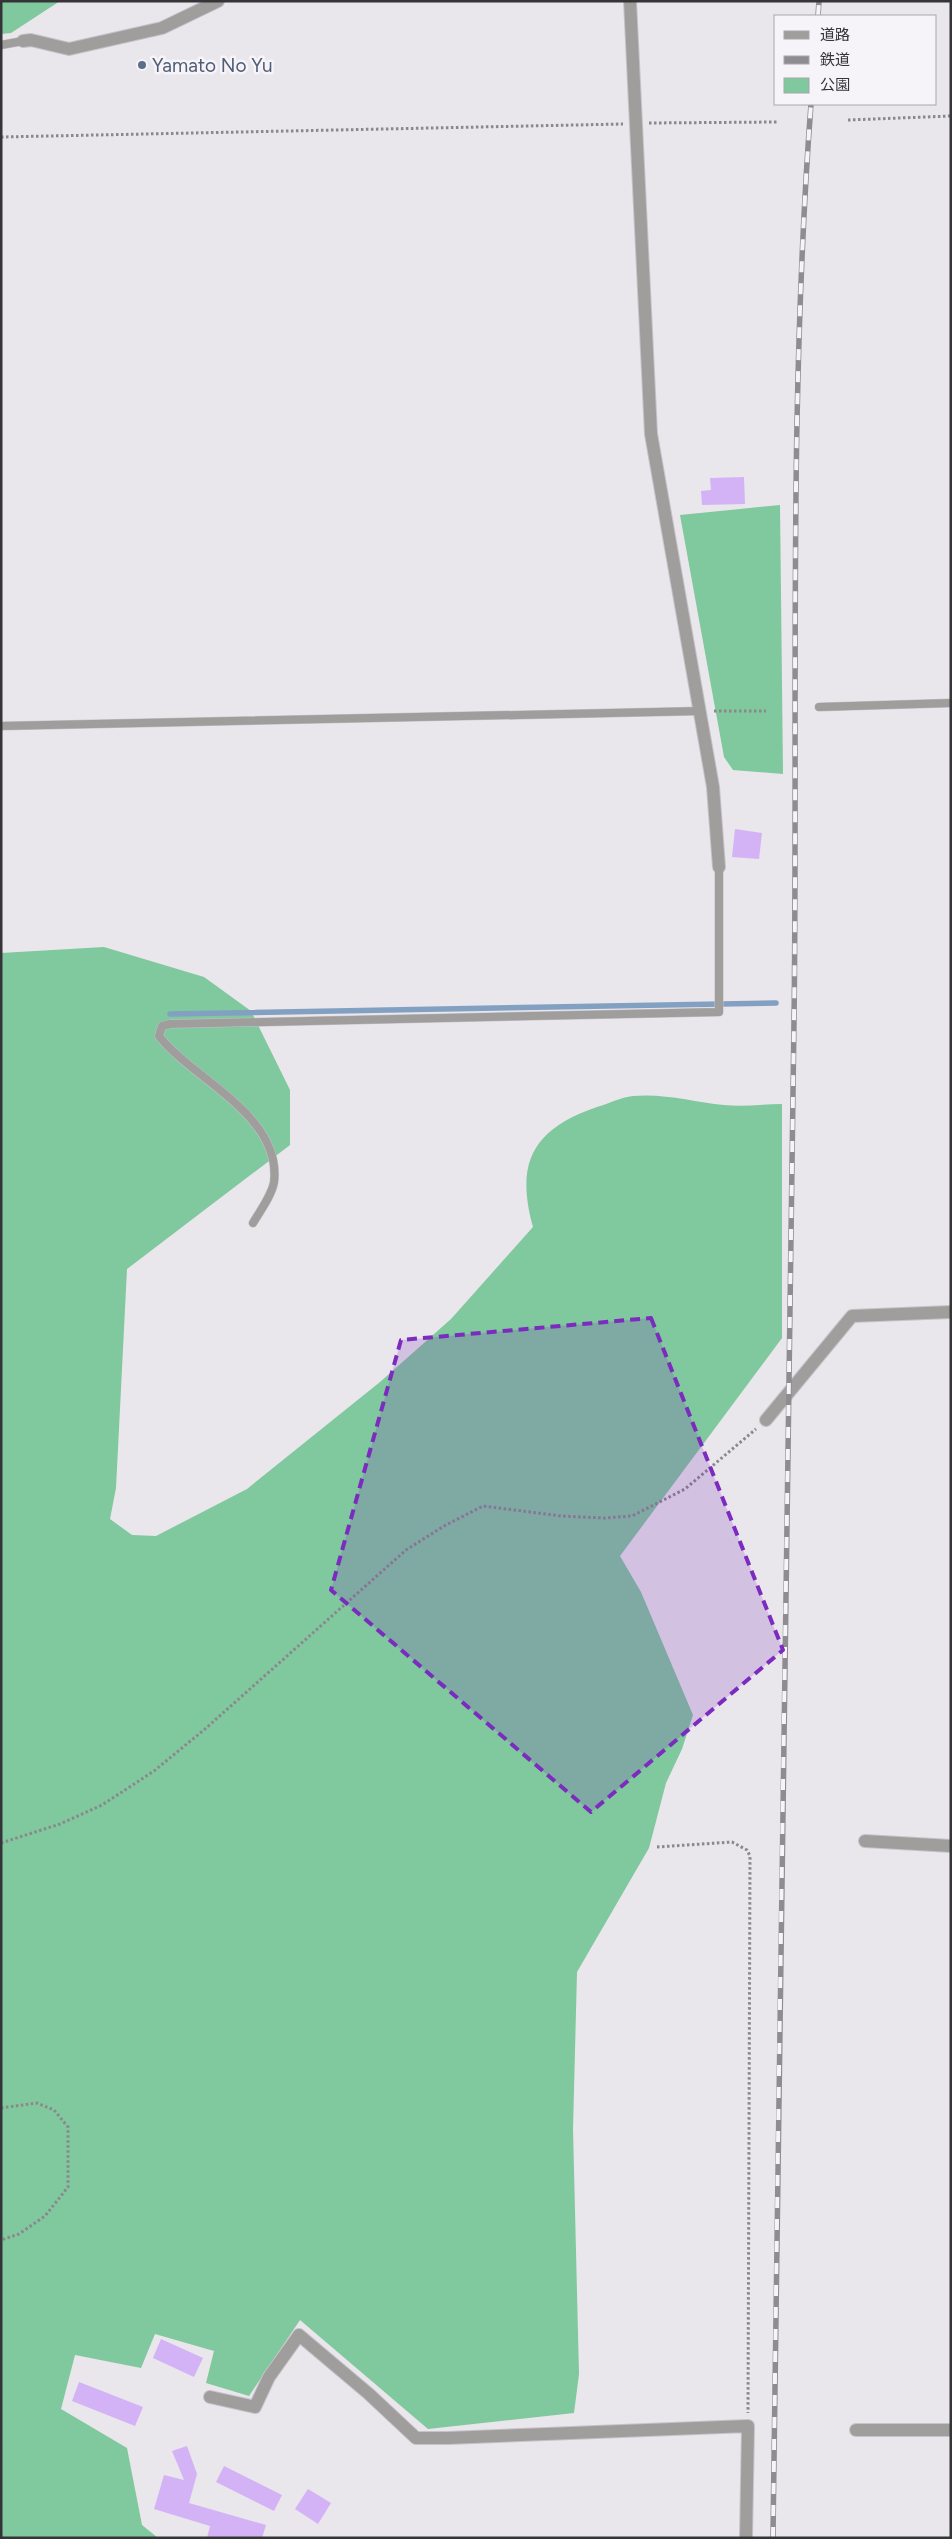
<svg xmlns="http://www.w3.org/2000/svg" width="952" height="2539" viewBox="0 0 952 2539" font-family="Figtree,'Noto Sans JP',sans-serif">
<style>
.green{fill:#80c89d}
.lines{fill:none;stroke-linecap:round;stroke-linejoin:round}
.stream{stroke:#82a0c1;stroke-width:5.5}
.building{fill:#d3b3f5}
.lane-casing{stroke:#c5c2c8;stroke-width:9}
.street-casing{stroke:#c5c2c8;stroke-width:14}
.path{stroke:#8a888c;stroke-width:3;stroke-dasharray:2.5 2.5;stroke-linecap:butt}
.lane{stroke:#a09d9d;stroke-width:8}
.street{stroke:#a09d9d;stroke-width:12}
.rail-casing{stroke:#8e8c90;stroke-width:5.5}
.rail{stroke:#f6f3f9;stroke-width:4;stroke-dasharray:11;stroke-linecap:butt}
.marked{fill:#7b2cbf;fill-opacity:0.2;stroke:#7b2cbf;stroke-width:4;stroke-dasharray:10 6;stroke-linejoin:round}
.service-dot{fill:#5c6f8a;stroke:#f6f3f9;stroke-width:2}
.labels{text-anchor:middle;stroke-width:5;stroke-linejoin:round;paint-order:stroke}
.service-label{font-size:19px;fill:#4e5e75;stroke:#f6f3f9;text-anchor:start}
</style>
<rect width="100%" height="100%" fill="#e9e6ec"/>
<g class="green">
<path d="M1,1H60L11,33L1,34Z"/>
<path d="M780,505L783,774L733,770L724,757L680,515Z"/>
<path d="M104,947L204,977L251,1011L290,1090V1145L127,1269L116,1488L110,1519L132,1535L156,1536L247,1489L380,1382L451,1319L533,1227C515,1162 533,1129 597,1107C608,1104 621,1097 633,1096C664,1093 694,1102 724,1105C743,1107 763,1104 782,1104V1338L620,1556L641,1592L693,1715L682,1749L666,1783L649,1848L577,1972L573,2129L579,2374L574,2413L428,2429L300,2320L249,2396L206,2383L214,2351L155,2334L141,2368L75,2355L61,2409L127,2448L142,2525L158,2538H1V953Z"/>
</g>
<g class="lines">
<path class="stream" d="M170,1014L776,1003"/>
</g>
<g class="building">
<path d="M744,477L745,504L702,505L701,491L711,490L710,478Z"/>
<path d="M735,829L762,833L759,859L732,857Z"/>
<path d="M161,2339L203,2358L194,2377L153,2358Z"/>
<path d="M79,2382L143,2407L135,2426L72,2401Z"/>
<path d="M187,2446L197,2474L189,2503L266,2525L262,2538H207L210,2526L154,2509L164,2475L184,2480L172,2451Z"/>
<path d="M224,2466L282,2495L274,2511L216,2482Z"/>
<path d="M308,2489L331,2503L318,2524L295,2509Z"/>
</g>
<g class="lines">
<defs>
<g id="lane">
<path d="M1,45L23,41"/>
<path d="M819,707L951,703"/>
<path d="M1,726L701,711"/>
<path d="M253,1223C260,1211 272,1195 274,1182C282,1115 192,1079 159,1036L162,1026L170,1024L719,1012V867"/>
</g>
<g id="street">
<path d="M630,1L651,434L713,787L719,867"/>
<path d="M23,41L31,40L69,49L162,28L218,1"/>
<path d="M766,1420L852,1316L951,1312"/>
<path d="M865,1841L951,1846"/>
<path d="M210,2397L255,2407L269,2377L299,2335L369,2394L416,2438H448L748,2426L746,2538"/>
<path d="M856,2430H951"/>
</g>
</defs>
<use href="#lane" class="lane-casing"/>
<use href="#street" class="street-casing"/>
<g class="path">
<path d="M848,120L951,116"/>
<path d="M649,123L777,122"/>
<path d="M1,137L623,124"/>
<path d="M714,711H766"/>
<path d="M1,1843L60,1824L102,1805L154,1771L205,1729L406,1550L444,1526L483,1506L561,1516L604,1518L632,1516L685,1489L756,1429"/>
<path d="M657,1847L732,1842L747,1850L750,1856L748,2413"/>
<path d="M1,2108L37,2103L54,2110L68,2127V2187L45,2216L19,2234L1,2240"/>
</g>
<use href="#lane" class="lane"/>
<use href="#street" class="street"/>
<defs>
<g id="rail">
<path d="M818,16L819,1"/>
<path d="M773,2538C779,2032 787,1526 794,1021C798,715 788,409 811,104"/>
</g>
</defs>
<use href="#rail" class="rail-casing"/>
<use href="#rail" class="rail"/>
</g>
<path class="marked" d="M651,1318L783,1650L591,1812L331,1590L401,1340Z"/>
<circle class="service-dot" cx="142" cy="65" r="5"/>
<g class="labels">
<g class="service-label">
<text x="152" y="72">Yamato No Yu</text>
</g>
</g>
<rect width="952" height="2539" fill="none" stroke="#353436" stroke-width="5"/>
<rect x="774" y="15" width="162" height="90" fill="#f6f3f9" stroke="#a9a7ab"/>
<rect x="784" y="31" width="25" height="8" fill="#a09d9d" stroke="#a9a7ab"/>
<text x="820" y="40" font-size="15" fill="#353436">道路</text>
<rect x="784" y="56" width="25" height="8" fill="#8e8c90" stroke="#a9a7ab"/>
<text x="820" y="65" font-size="15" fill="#353436">鉄道</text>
<rect x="784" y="78" width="25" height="15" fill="#80c89d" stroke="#a9a7ab"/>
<text x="820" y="90" font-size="15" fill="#353436">公園</text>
</svg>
